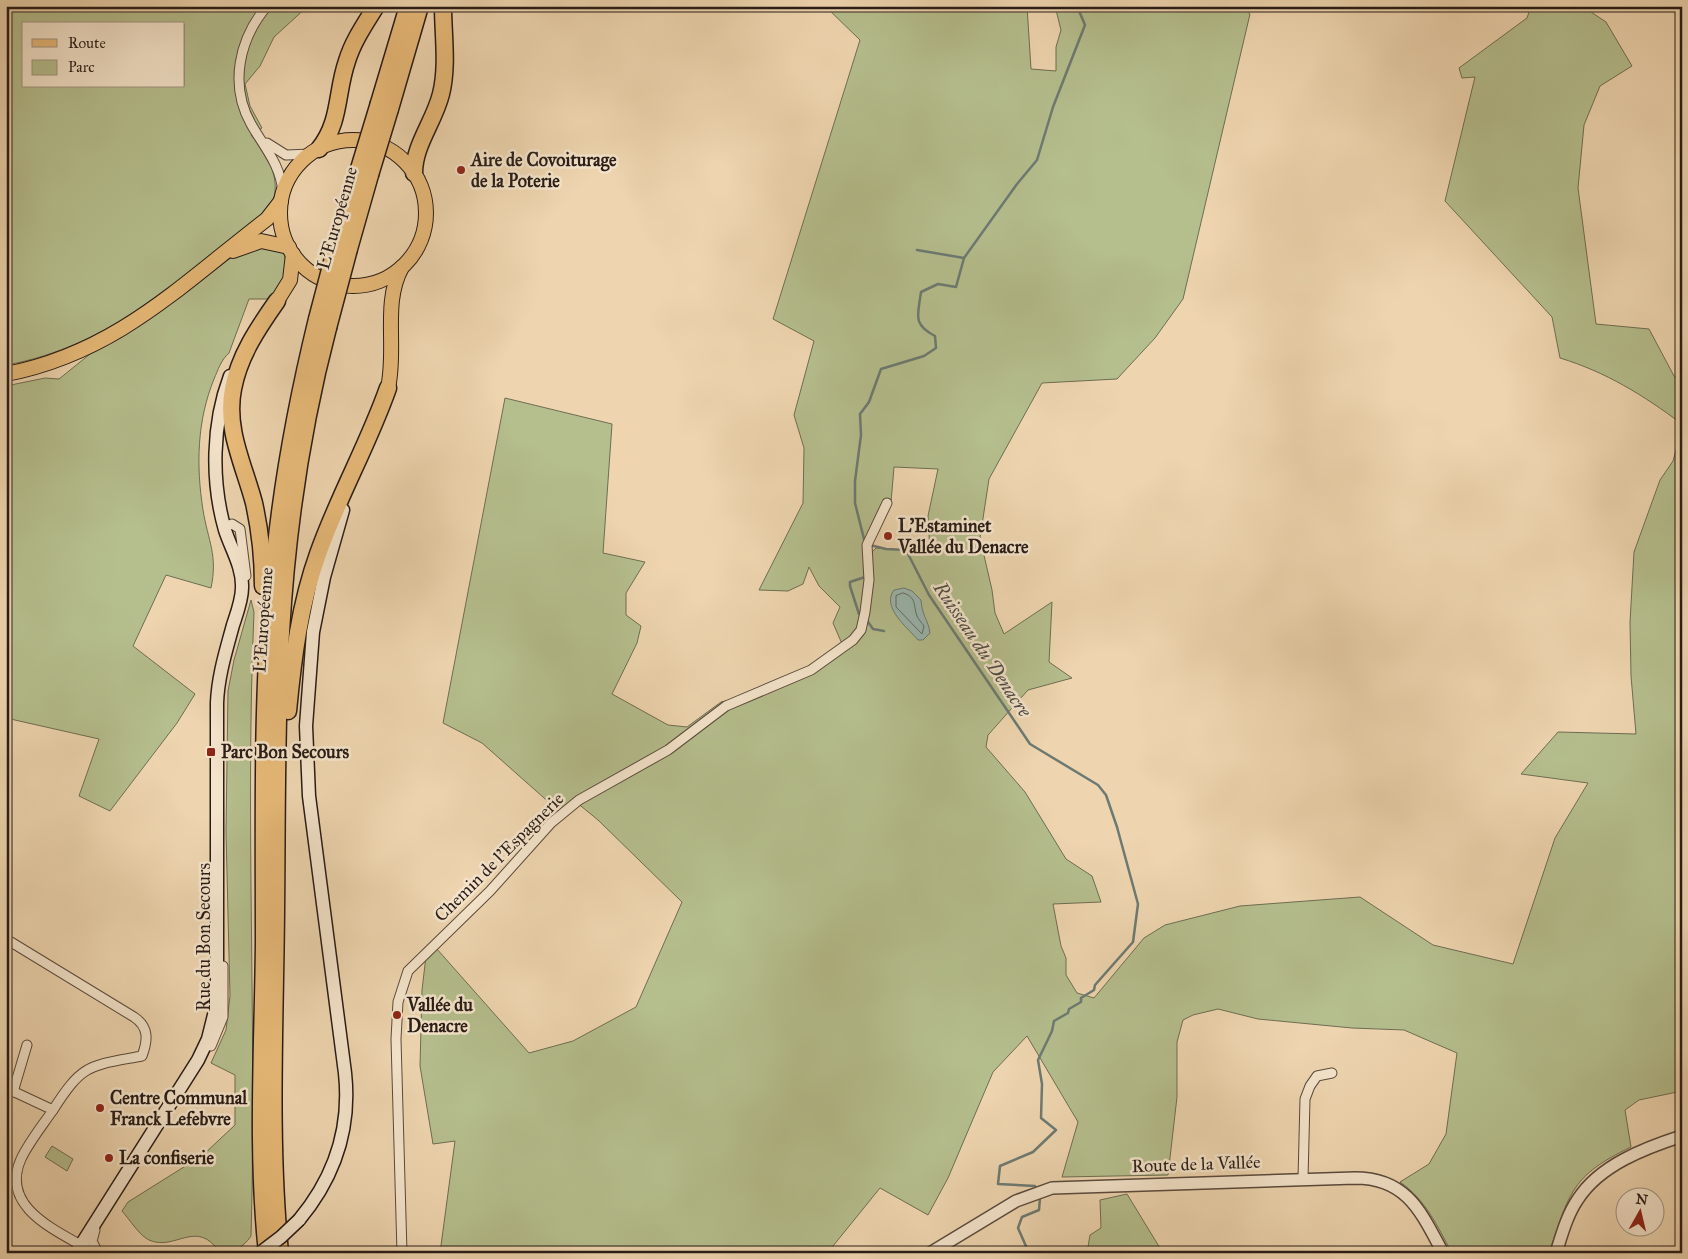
<svg xmlns="http://www.w3.org/2000/svg" width="1688" height="1259" viewBox="0 0 1688 1259" font-family="'IM FELL Great Primer',serif">
<style>
.green{fill:#b5be8d;stroke:#6e6d52;fill-rule:evenodd}
.water{fill:#9ab8b0;stroke:#6c7a73}
.lines{fill:none;stroke-linecap:round;stroke-linejoin:round}
.shore{stroke:#616a64;stroke-width:1}
.stream{stroke:#6c7a73;stroke-width:2.5}
.minor-casing{stroke:#5a4a3d;stroke-width:11}
.tertiary-casing{stroke:#5a4a3d;stroke-width:14}
.secondary-casing{stroke:#281c17;stroke-width:15}
.primary-casing{stroke:#281c17;stroke-width:16}
.motorway-casing{stroke:#281c17;stroke-width:19}
.minor{stroke:#f4e4cb;stroke-width:9}
.tertiary{stroke:#f4e4cb;stroke-width:11}
.secondary{stroke:#f4e4cb;stroke-width:12}
.primary{stroke:#e7ba78;stroke-width:14}
.motorway{stroke:#e7ba78;stroke-width:16}
.secondary-bridge-casing{stroke:#281c17;stroke-width:15;stroke-linecap:butt}
.motorway-bridge-casing{stroke:#281c17;stroke-width:19;stroke-linecap:butt}
.secondary-bridge{stroke:#f4e4cb;stroke-width:12}
.motorway-bridge{stroke:#e7ba78;stroke-width:16}
.poi-dot{fill:#8f2418;stroke:#f4e4cb;stroke-width:2}
.labels{text-anchor:middle;stroke-width:5;stroke-linejoin:round;paint-order:stroke}
.poi-label{font-size:18px;font-weight:bold;fill:#281c17;stroke:#f4e4cb;text-anchor:start}
.street-label{font-size:18px;fill:#281c17;stroke:#f4e4cb}
.water-label{font-size:19px;font-style:italic;fill:#4a4b45;stroke:#f4e4cb}
</style>
<rect width="100%" height="100%" fill="#eed5af"/>
<filter id="stains"><feTurbulence type="fractalNoise" baseFrequency=".004" numOctaves="4"/><feColorMatrix values="0 0 0 0 .2 0 0 0 0 .09 0 0 0 0 .02 0 0 0 .5 -.17"/></filter>
<radialGradient id="worn" r=".72"><stop offset=".6" stop-color="#630" stop-opacity="0"/><stop offset="1" stop-color="#630" stop-opacity=".3"/></radialGradient>
<g class="green">
<path d="M6,6H308L274,37L260,66L245,84L250,106L262,128L251,135C269,157 285,184 268,210C189,274 110,347 6,365ZM24,24H184V86H24Z"/>
<path d="M825,6H1027L1031,69L1056,71V47L1061,30L1055,6H1241L1250,14L1183,299L1155,338L1117,379L1042,383L989,479L980,538L992,590L995,613L1004,634L1052,602L1049,662L1072,678L1028,690L988,735L986,747L1025,792L1066,859L1092,876L1101,902L1053,904L1061,946L1066,958V975L1077,993L1094,998L1144,938L1165,925L1240,906L1360,897L1433,945L1513,964L1555,838L1588,783L1521,774L1558,732L1636,734L1631,676L1630,622L1634,552L1660,480L1673,461L1679,439L1682,437V1091L1639,1100L1625,1110L1631,1147C1571,1176 1570,1192 1549,1253H1452C1437,1226 1426,1200 1400,1182L1429,1164L1446,1134L1457,1053L1404,1030L1352,1028L1258,1019L1218,1009L1193,1015L1183,1020L1177,1042V1097L1168,1175L1062,1177L1078,1122L1027,1036L993,1072L948,1178L928,1215L880,1188L833,1246L830,1253H440L455,1141L433,1144L420,1066L422,990L426,956L436,948L529,1053L573,1041L636,1007L682,902L598,820L576,802L561,813L482,743L443,723L505,398L612,424L603,553L645,562L626,593V615L641,626L637,643L612,694L668,725L687,727L721,702L759,693L792,678L843,646L833,623L840,607L819,586L809,567L803,584L788,591L759,590L803,503L804,448L794,415L814,341L773,319L860,40ZM894,467L938,469L928,516L930,552L876,548L871,553L874,531L891,502Z"/>
<path d="M1531,6H1582L1606,22L1632,66L1600,86L1584,125L1578,188L1596,324L1649,329L1674,376L1682,383V424C1643,395 1606,372 1560,358L1552,317L1445,201L1475,77L1462,78L1459,68L1527,18Z"/>
<path d="M265,245L282,249C292,271 282,281 269,299H249L229,353C221,360 218,370 214,379C197,421 196,465 203,510C208,541 218,555 211,588L166,575L133,646L195,694L177,723L110,811L79,796L99,739L6,718V386L45,378L59,379L90,354L122,337L187,292L228,260L246,249Z"/>
<path d="M251,600L254,612C245,820 257,1028 251,1236C243,1248 232,1253 220,1253C197,1217 175,1252 149,1240C139,1235 130,1220 122,1211L128,1202L203,1155L235,1125V1075L211,1063L226,1030L230,996L226,832L228,691L234,660Z"/>
<path d="M52,1146L73,1159L67,1171L45,1157Z"/>
<path d="M1127,1194L1163,1253H1087L1090,1235L1101,1228L1100,1200Z"/>
</g>
<path class="water" d="M904,588L912,591L921,600C922,616 928,619 930,633L923,640H918C907,627 881,607 894,590Z"/>
<g class="lines">
<path class="shore" d="M903,593C917,597 913,605 917,616C918,619 922,623 924,626L922,634L896,607V596Z"/>
<g class="stream">
<path d="M917,250L964,258"/>
<path d="M865,543L855,503V481L861,435L860,414L869,402L881,369L924,356L936,348L935,336C912,324 918,315 921,292L938,284L956,287L964,258L1017,184L1037,160L1053,107L1085,25L1077,6"/>
<path d="M870,545L886,549L906,550L929,595L1030,744L1098,785L1106,795L1117,827L1138,904L1133,942L1095,985L1094,990L1081,998V1002L1069,1009L1068,1013L1054,1021L1052,1031L1038,1060L1042,1084L1041,1118L1056,1130L1033,1152L1000,1166L998,1184L1035,1186"/>
<path d="M862,616L859,614L850,586V582L865,577L864,567"/>
<path d="M866,619L873,629L884,631"/>
<path d="M1029,1253L1018,1228L1022,1217L1039,1210L1040,1198"/>
</g>
<defs>
<g id="minor">
<path d="M267,6C239,39 229,85 251,124C264,147 281,165 283,193"/>
<path d="M267,143L286,155L311,154"/>
<path d="M224,527L232,524L240,529L246,576"/>
<path d="M6,939L134,1017C149,1027 148,1040 142,1056C89,1066 83,1063 53,1110"/>
<path d="M211,1046L223,1017V966"/>
<path d="M6,1088L53,1110C42,1126 29,1142 21,1159C0,1206 53,1229 86,1248"/>
<path d="M13,1092L27,1045"/>
<path d="M1303,1179L1305,1099L1310,1086L1317,1076L1332,1073"/>
<path d="M95,1230L92,1241L98,1253"/>
<path d="M402,1253L396,1039L398,1002L408,971L490,891L551,823L579,800L668,750L726,706L811,670L853,640L861,630L865,612L869,580L867,545L887,503"/>
</g>
<g id="tertiary">
<path d="M930,1253L1016,1201L1052,1188L1355,1178C1407,1178 1421,1212 1443,1253"/>
<path d="M1556,1253C1562,1234 1567,1215 1578,1199C1600,1165 1645,1148 1682,1136"/>
</g>
<g id="secondary">
<path d="M299,1220C334,1178 351,1128 345,1073L309,796L306,726L313,632L324,577L343,510"/>
<path d="M76,1253L198,1060L208,1039L217,1003V703C218,676 226,651 233,625C237,613 242,600 242,588C243,567 231,549 225,530C211,481 212,424 230,376"/>
</g>
<g id="primary">
<circle cx="353" cy="213" r="73"/>
<path d="M233,251L261,241L289,247"/>
<path d="M277,301L290,280L293,254"/>
<path d="M6,374C116,353 182,284 267,219L281,201"/>
<path d="M388,388C397,347 382,303 402,267"/>
</g>
<g id="motorway">
<path d="M379,103L408,6"/>
<path d="M390,109L420,6"/>
<path d="M319,149C341,122 336,92 347,61C353,41 365,24 376,6"/>
<path d="M414,173C414,145 434,122 441,94C448,66 443,35 443,6"/>
<path d="M337,243L358,172"/>
<path d="M349,249L370,175"/>
<path d="M263,586C263,559 260,530 254,503C244,465 225,429 233,389C239,356 258,328 277,301"/>
<path d="M288,711C293,658 300,604 318,554C338,497 368,445 388,388"/>
<path d="M267,1253C256,1150 263,1045 264,942C264,813 261,683 275,555C283,476 298,397 317,319"/>
<path d="M280,1253C269,1140 275,1025 276,912C277,819 276,725 281,632C287,529 302,427 328,328"/>
</g>
</defs>
<use href="#minor" class="minor-casing"/>
<use href="#tertiary" class="tertiary-casing"/>
<use href="#secondary" class="secondary-casing"/>
<use href="#primary" class="primary-casing"/>
<use href="#motorway" class="motorway-casing"/>
<use href="#minor" class="minor"/>
<use href="#tertiary" class="tertiary"/>
<use href="#secondary" class="secondary"/>
<use href="#primary" class="primary"/>
<use href="#motorway" class="motorway"/>
<defs>
<path id="secondary-bridge" d="M260,1253L281,1237L299,1220"/>
<g id="motorway-bridge">
<path d="M358,172L379,103"/>
<path d="M370,175L390,109"/>
<path d="M317,319L337,243"/>
<path d="M328,328L349,249"/>
</g>
</defs>
<use href="#secondary-bridge" class="secondary-bridge-casing"/>
<use href="#motorway-bridge" class="motorway-bridge-casing"/>
<use href="#secondary-bridge" class="secondary-bridge"/>
<use href="#motorway-bridge" class="motorway-bridge"/>
</g>
<g class="poi-dot">
<circle cx="461" cy="170" r="5"/>
<circle cx="888" cy="536" r="5"/>
<rect x="206" y="747" width="10" height="10" rx="2.5"/>
<circle cx="397" cy="1015" r="5"/>
<circle cx="100" cy="1108" r="5"/>
<circle cx="109" cy="1158" r="5"/>
</g>
<g class="labels">
<g class="poi-label">
<text x="471" y="166">Aire de Covoiturage<tspan x="471" dy="21">de la Poterie</tspan></text>
<text x="898" y="532">L'Estaminet<tspan x="898" dy="21">Vallée du Denacre</tspan></text>
<text x="221" y="758">Parc Bon Secours</text>
<text x="407" y="1011">Vallée du<tspan x="407" dy="21">Denacre</tspan></text>
<text x="110" y="1104">Centre Communal<tspan x="110" dy="21">Franck Lefebvre</tspan></text>
<text x="119" y="1164">La confiserie</text>
</g>
<g class="street-label">
<text transform="translate(337 218) rotate(-74)" y="6">L'Européenne</text>
<text transform="translate(263 620) rotate(-86)" y="6">L'Européenne</text>
<text transform="translate(499 857) rotate(-45)" y="6">Chemin de l'Espagnerie</text>
<text transform="translate(204 937) rotate(-90)" y="6">Rue du Bon Secours</text>
<text transform="translate(1196 1164) rotate(-2)" y="6">Route de la Vallée</text>
</g>
<g class="water-label">
<text transform="translate(983 649) rotate(56)" y="7">Ruisseau du Denacre</text>
</g>
</g>
<rect width="1688" height="1259" fill="none" stroke="#eed5af" stroke-width="25"/>
<rect x="8" y="8" width="1673" height="1244" fill="none" stroke="#281c17" stroke-width="2.5"/>
<rect x="12" y="12" width="1663" height="1234" fill="none" stroke="#281c17"/>
<rect x="22" y="22" width="162" height="65" fill="#f4e4cb" stroke="#a29483"/>
<rect x="32" y="39" width="25" height="8" fill="#e7ba78" stroke="#a29483"/>
<text x="68" y="48" font-size="15" fill="#281c17">Route</text>
<rect x="32" y="60" width="25" height="15" fill="#b5be8d" stroke="#a29483"/>
<text x="68" y="72" font-size="15" fill="#281c17">Parc</text>
<g transform="translate(1640 1212) rotate(8)"><circle r="24" fill="#f4e4cb" stroke="#a29483"/>
<path d="M0-4L9 19L0 12L-9 19Z" fill="#8f2418"/>
<text y="-8" font-size="14" font-weight="bold" text-anchor="middle" fill="#281c17">N</text>
</g>
<rect width="100%" height="100%" filter="url(#stains)"/>
<rect width="100%" height="100%" fill="url(#worn)"/>
</svg>
